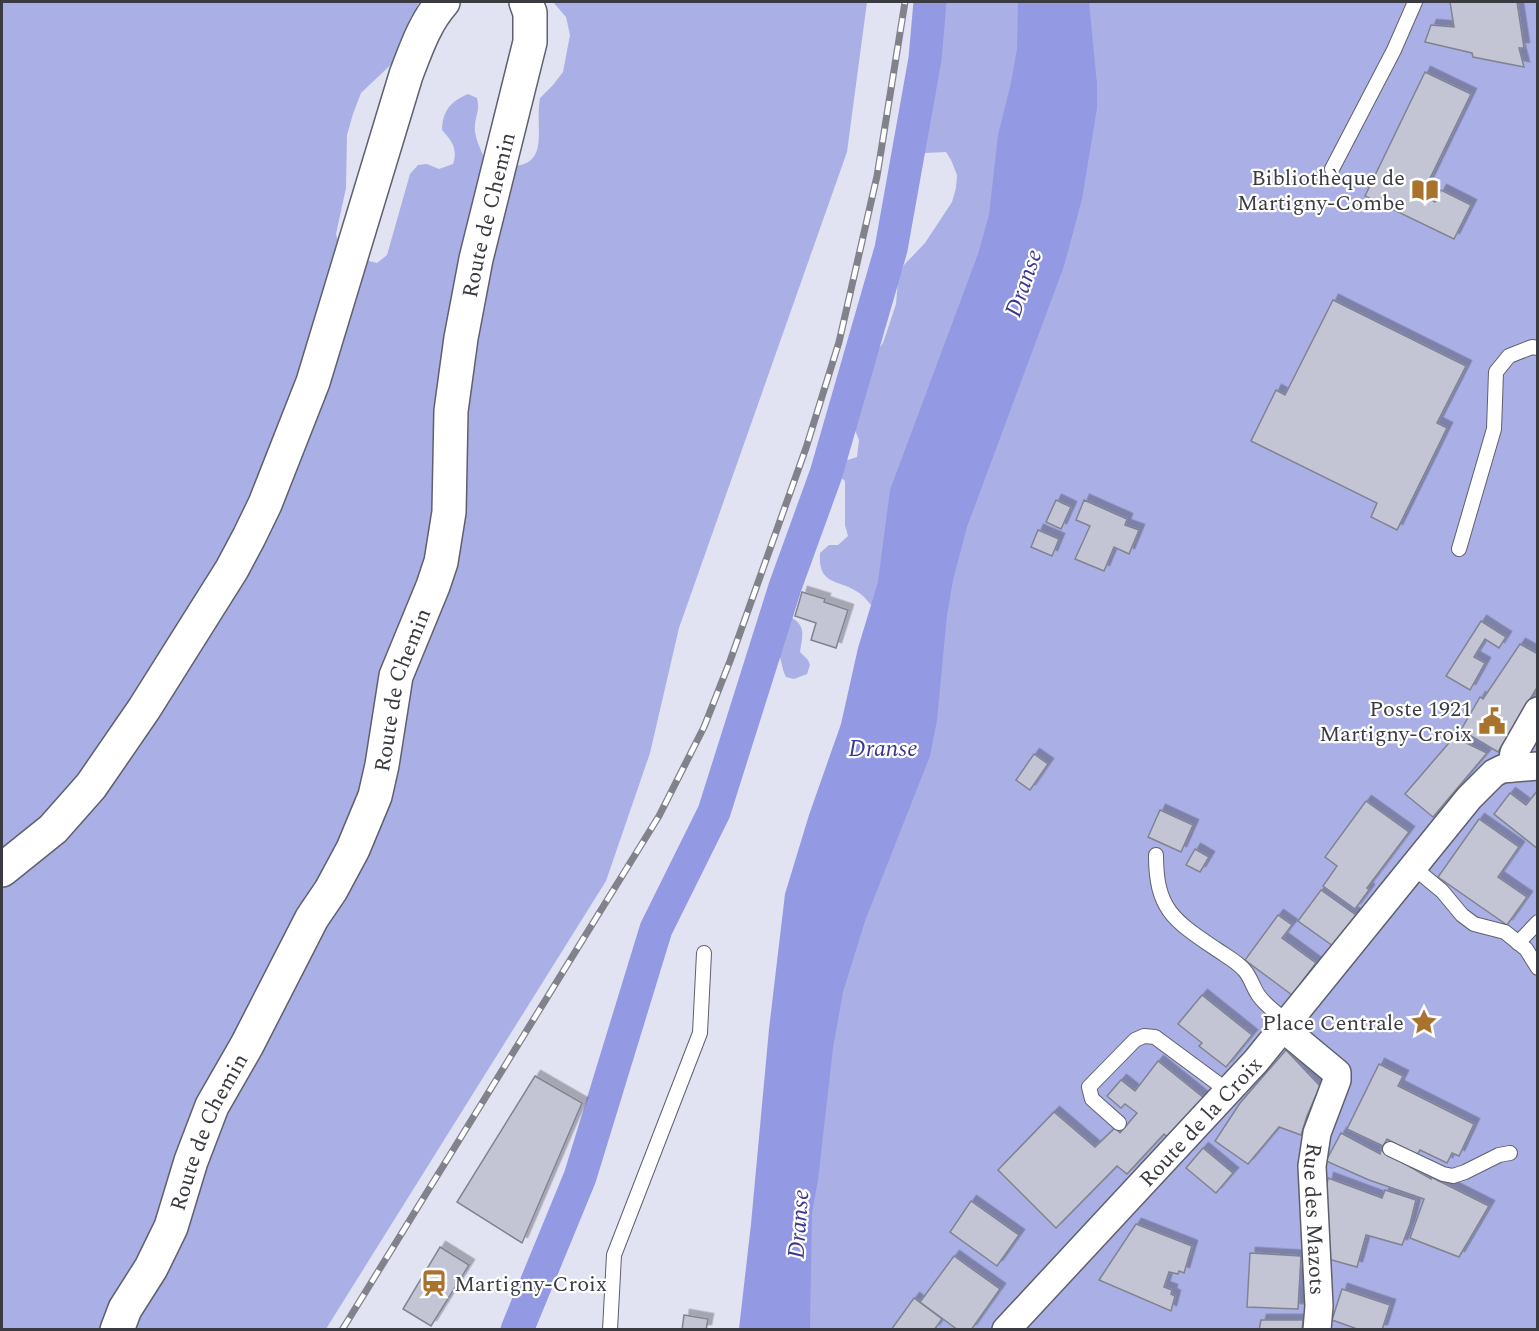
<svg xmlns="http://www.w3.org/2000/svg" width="1539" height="1331" viewBox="0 0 1539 1331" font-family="Spectral,serif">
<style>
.green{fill:#aab0e5}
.water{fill:#9399e3}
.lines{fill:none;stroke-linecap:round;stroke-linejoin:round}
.canal{stroke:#9399e3;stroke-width:33}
.building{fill:#c3c5d5;stroke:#818391;stroke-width:1.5;filter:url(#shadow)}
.lane-casing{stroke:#5e606e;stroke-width:16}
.street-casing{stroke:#5e606e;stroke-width:30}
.secondary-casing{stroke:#5e606e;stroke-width:36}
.lane{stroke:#fff;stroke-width:14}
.street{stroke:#fff;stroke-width:27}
.secondary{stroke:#fff;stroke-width:33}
.rail-casing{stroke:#81828c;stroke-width:7}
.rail{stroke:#fff;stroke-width:4.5;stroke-dasharray:14;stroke-linecap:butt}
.labels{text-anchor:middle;stroke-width:4.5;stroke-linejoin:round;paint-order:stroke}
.poi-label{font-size:22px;fill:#3a3b41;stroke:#fff;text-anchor:end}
.street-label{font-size:22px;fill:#3a3b41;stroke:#fff}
.water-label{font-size:24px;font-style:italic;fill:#3a388d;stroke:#fff}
</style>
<defs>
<filter id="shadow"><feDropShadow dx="5.5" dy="-5.5" stdDeviation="0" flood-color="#0004"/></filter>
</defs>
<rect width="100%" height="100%" fill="#e1e3f3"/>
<g class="green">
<path d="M2,2H419L398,58L361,93L353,114L347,135L346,188L336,234L339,244L345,255L377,263L387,255L410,174L418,165L427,164L439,169L453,164C458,149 452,141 442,130C443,110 450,102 468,94L477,98C480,111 476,113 475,125C474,132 477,141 480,148C484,160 491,165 504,166C553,169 534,130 540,98L553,85L563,72L570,35L566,17L553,2H867L847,152L679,628L650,753L606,881L326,1329L2,1330Z"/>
<path d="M945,2H1030L1027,135L883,619C875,611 866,596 856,591C836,579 818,585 820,553L829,545H838L848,536L845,525V481L838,475L831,479L821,504L817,524L802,547L784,604C785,619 797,617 801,627C804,635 801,644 800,652L808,660L810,665L807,674L794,679L786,677C781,668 782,656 775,647L755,653L753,644L770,613L779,578L796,537L807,500L817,484L819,463L827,455L838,454L848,460L857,457L859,440L853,425L852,401L874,355L883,343L896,304L898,280L904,265L925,243L952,202L956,188L957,175L951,160L946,152L925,153C912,170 916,193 905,210L898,208L939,74Z"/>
<path d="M1085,2H1537V1329L787,1330L811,978Z"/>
</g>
<path class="water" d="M1018,2H1089L1097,84V108L1082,199L1064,266L967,527L953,580L947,615L937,720L930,756L865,921L843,992L833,1048L818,1180L812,1213L810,1329H739L751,1224L769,1029L785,894L809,815L841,724L858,648L878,582L890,490L978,254L989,215L998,135L1011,83L1017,49Z"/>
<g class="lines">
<path class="canal" d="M517,1330L580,1177L656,929L714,812L785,587L826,474L891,249L925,59L930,2"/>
</g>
<g class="building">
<path d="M1450,2H1517L1524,48H1519L1524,67L1473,57L1472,53L1425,42L1431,25L1454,27Z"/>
<path d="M1425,72L1471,94L1422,195L1435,202L1441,190L1471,205L1454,239L1365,196Z"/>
<path d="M1333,300L1466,366L1437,423L1447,428L1397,530L1371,517L1377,503L1251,441L1276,390L1285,395Z"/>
<path d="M1056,500L1071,507L1061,529L1046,522Z"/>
<path d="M1084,500L1127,519L1125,525L1139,530L1129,554L1114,547L1104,571L1075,559L1090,526L1076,520Z"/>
<path d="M1038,530L1059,539L1052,556L1031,547Z"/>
<path d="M802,592L825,599L824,602L848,610L836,648L811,640L816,623L795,616Z"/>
<path d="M1481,621L1506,637L1499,648L1485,639L1474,657L1485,663L1470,690L1446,676Z"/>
<path d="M1520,644L1538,654V686L1498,752L1461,730L1480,697L1483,699Z"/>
<path d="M1454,737L1487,753L1433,817L1405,794Z"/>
<path d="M1034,754L1048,764L1030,790L1016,780Z"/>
<path d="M1538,790V849L1494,814L1510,793L1526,805Z"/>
<path d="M1366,801L1409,832L1367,888L1369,890L1355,909L1323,886L1337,866L1325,857Z"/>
<path d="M1160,810L1193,825L1181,852L1148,837Z"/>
<path d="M1479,819L1519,847L1498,877L1527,897L1507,925L1438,877Z"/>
<path d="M1195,849L1209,857L1200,872L1186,865Z"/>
<path d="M1321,890L1356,915L1333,946L1298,921Z"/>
<path d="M1278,915L1292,925L1282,938L1316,963L1292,995L1245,960Z"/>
<path d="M1202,995L1252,1035L1226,1067L1199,1046L1202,1043L1178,1024Z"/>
<path d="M1286,1050L1320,1086L1307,1116L1301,1135L1279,1127L1248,1164L1215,1141L1240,1103Z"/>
<path d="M1158,1061L1209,1102L1173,1142L1164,1134L1127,1174L1117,1166L1056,1228L998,1170L1054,1112L1095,1147L1115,1128L1120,1133L1137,1113L1125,1104L1121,1108L1107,1096L1121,1080L1135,1091Z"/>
<path d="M1379,1064L1403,1076L1398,1086L1474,1124L1459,1156L1452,1153L1447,1163L1420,1150L1417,1155L1387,1139L1383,1146L1347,1129Z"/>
<path d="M535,1076L582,1103L522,1243L457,1202Z"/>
<path d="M1341,1133L1380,1154L1381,1150L1431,1179V1177L1489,1206L1459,1257L1410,1238L1424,1199L1369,1180L1326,1161Z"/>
<path d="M1203,1148L1233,1173L1216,1193L1186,1168Z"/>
<path d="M1328,1178L1382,1198L1385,1190L1416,1200L1410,1224L1402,1245L1366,1235L1357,1267L1321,1257L1323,1211Z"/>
<path d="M971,1201L1019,1235L997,1266L950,1232Z"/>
<path d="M1136,1224L1192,1246L1184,1273L1179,1271L1178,1274L1169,1272L1164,1287L1172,1290L1171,1294L1175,1296L1171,1311L1099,1280Z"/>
<path d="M440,1247L469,1265L431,1326L403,1309Z"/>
<path d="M1250,1253L1301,1256L1298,1309L1247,1307Z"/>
<path d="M954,1256L1000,1289L971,1330H958L920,1302Z"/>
<path d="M1342,1289L1390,1305L1382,1330H1360L1332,1320Z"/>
<path d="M914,1298L942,1319L934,1330H891Z"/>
<path d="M684,1315L708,1319L706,1330H682Z"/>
<path d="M1261,1320H1303L1302,1330H1259Z"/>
</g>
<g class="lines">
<defs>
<g id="lane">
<path d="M1332,169L1394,50L1415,2"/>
<path d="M1459,549L1494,429L1496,372L1509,356L1532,347L1538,348"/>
<path d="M1156,855C1156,909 1173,920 1216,949C1226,956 1238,962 1245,971C1251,978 1253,988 1259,996C1267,1007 1278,1014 1289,1023"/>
<path d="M1413,867L1442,891L1462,915L1474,924L1505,932L1526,949L1538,968"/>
<path d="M1518,943L1538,922"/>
<path d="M1119,1123L1092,1099L1089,1087L1135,1040L1144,1036L1155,1037L1228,1091"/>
<path d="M1390,1149L1443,1174L1453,1176L1465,1172L1499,1155L1510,1153"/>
<path d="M610,1330L614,1255L700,1033L704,953"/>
</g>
<g id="street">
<path d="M1511,768L1514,753L1538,711"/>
<path id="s1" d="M1284,1029L1337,1073V1080L1317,1133L1312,1166L1319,1306L1317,1330"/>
<path id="s2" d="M1006,1330L1256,1061L1469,798L1494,773L1502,769L1538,766"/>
</g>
<g id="secondary">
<path d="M2,870L53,829L91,786L144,709L232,569L249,537L265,504L313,382L406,75C416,49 425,22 443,2"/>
<path id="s3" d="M117,1330L125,1309L151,1268L171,1227L191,1161L212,1106L247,1045L312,918L331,890L353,849L375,796L382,765L396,676L433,586L441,562L449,512L451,411L461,338L476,259L530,42V13L526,2"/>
</g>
</defs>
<use href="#lane" class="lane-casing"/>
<use href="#street" class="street-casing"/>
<use href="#secondary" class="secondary-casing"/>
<use href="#lane" class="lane"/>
<use href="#street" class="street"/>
<use href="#secondary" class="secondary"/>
<defs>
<path id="rail" d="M342,1330L659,816L704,727L730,661L806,448L839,342L877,176L905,2"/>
</defs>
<use href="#rail" class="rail-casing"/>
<use href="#rail" class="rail"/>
</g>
<defs>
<symbol id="library-bare" viewBox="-9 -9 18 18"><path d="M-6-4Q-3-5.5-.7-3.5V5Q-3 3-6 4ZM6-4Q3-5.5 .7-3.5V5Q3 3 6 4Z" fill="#a9732e" stroke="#fff" stroke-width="2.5" paint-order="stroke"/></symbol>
<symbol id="civic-bare" viewBox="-9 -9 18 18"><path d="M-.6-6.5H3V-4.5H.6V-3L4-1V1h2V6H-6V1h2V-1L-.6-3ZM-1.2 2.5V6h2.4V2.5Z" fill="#a9732e" stroke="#fff" stroke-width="2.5" paint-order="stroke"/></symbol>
<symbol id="sight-bare" viewBox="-9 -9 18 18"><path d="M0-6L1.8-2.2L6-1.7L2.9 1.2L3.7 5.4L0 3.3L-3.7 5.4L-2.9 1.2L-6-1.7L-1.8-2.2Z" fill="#a9732e" stroke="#fff" stroke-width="2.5" paint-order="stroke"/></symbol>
<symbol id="station-bare" viewBox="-9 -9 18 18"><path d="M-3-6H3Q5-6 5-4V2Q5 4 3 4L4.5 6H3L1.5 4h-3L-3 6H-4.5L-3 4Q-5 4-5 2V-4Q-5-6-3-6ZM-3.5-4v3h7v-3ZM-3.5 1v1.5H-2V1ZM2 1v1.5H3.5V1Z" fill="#a9732e" stroke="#fff" stroke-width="2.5" paint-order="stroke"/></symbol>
</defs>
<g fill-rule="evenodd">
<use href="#library-bare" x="1406" y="171" width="38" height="38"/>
<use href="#civic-bare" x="1473" y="702" width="38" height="38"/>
<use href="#sight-bare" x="1405" y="1003" width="38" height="38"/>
<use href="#station-bare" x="415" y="1264" width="38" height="38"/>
</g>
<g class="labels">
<g class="poi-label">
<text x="1405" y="185">Bibliothèque de<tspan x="1405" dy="25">Martigny-Combe</tspan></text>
<text x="1472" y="716">Poste 1921<tspan x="1472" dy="25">Martigny-Croix</tspan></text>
<text x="1404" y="1030">Place Centrale</text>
<text x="454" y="1291" text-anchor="start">Martigny-Croix</text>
</g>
<g class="street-label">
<text dy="8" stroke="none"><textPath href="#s3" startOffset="1191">Route de Chemin</textPath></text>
<text dy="8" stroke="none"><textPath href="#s3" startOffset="705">Route de Chemin</textPath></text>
<text dy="8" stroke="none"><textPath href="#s2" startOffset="285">Route de la Croix</textPath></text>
<text dy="8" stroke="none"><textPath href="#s3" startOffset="219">Route de Chemin</textPath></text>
<text dy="8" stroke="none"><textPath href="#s1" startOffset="219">Rue des Mazots</textPath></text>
</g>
<g class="water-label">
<text transform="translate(1023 283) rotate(-71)" y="8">Dranse</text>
<text x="883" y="756">Dranse</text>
<text transform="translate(798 1224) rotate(-86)" y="8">Dranse</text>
</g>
</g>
<rect width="1539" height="1331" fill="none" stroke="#3a3b41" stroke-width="6"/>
</svg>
